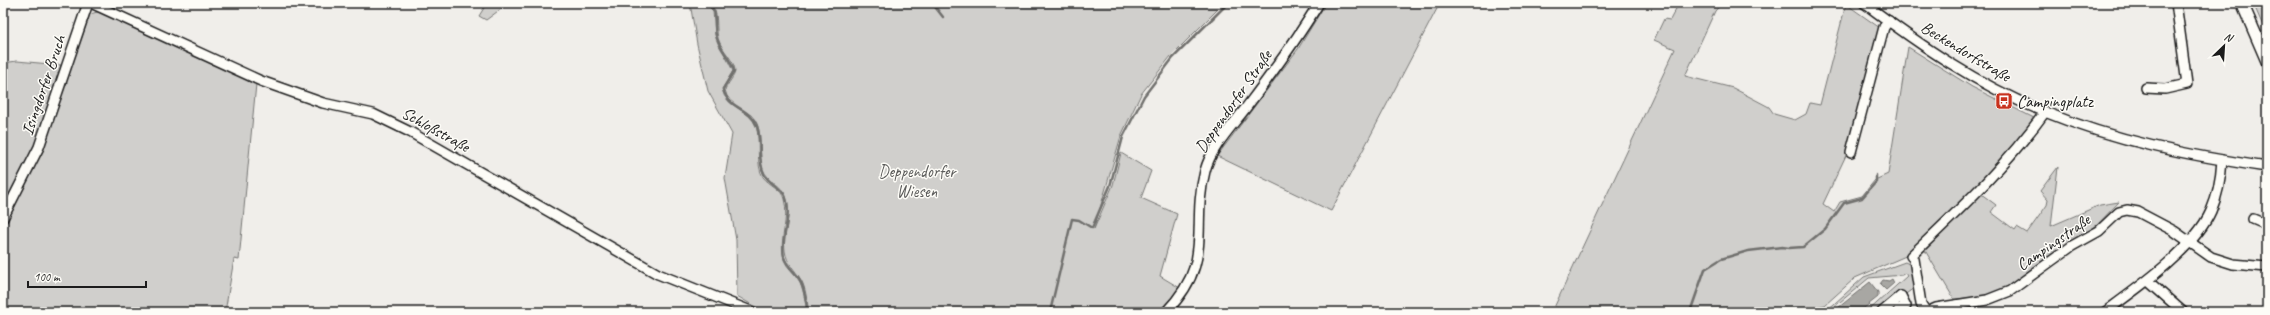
<svg xmlns="http://www.w3.org/2000/svg" width="2270" height="315" viewBox="0 0 2270 315" font-family="Caveat,sans-serif">
<style>
.green{fill:#d0cfcc;stroke:#767674}
.water{fill:#a8a7a3;stroke:#706f6d}
.lines{fill:none;stroke-linecap:round;stroke-linejoin:round}
.stream{stroke:#706f6d;stroke-width:2.5}
.minor-casing{stroke:#1c1c1c;stroke-width:12}
.major-casing{stroke:#1c1c1c;stroke-width:14}
.minor{stroke:#fdfcf7;stroke-width:9}
.major{stroke:#fdfcf7;stroke-width:11}
.labels{text-anchor:middle;stroke-width:3;stroke-linejoin:round;paint-order:stroke}
.street-label{font-size:17px;fill:#1c1c1c;stroke:#fdfcf7}
.poi-label{font-size:17px;fill:#1c1c1c;stroke:#fdfcf7;text-anchor:start}
.park-label{font-size:17px;fill:#5b5b5a;stroke:#fdfcf7}
</style>
<rect width="100%" height="100%" fill="#f0eeea"/>
<filter id="ink" filterUnits="userSpaceOnUse"><feTurbulence type="fractalNoise" baseFrequency=".025" numOctaves="2"/><feDisplacementMap in="SourceGraphic" scale="8" xChannelSelector="R" yChannelSelector="G"/><feConvolveMatrix kernelMatrix="1 2 1 2 8 2 1 2 1" color-interpolation-filters="sRGB"/></filter>
<g filter="url(#ink)">
<g class="green">
<path d="M487,3H509L486,20L479,16Z"/>
<path d="M690,3H705L713,11L715,35L733,71L722,89C726,109 749,108 756,126C761,141 755,165 763,177C769,185 782,189 784,199C790,219 778,240 784,260C787,268 794,272 798,279C804,287 805,303 807,312H764L737,296L736,240L725,178L732,134L708,91L697,44Z"/>
<path d="M709,3H1224L1171,56L1141,94L1121,136L1094,229L1113,185L1121,153L1151,171L1141,198L1177,214L1160,276L1180,288L1160,312H809C807,302 806,288 801,280C795,269 787,264 785,251C782,233 793,214 786,196C782,185 767,181 763,169C758,155 763,138 757,124C750,108 728,108 725,90C727,84 735,76 735,71C735,61 722,50 719,41C714,27 721,13 709,3Z"/>
<path d="M1326,3H1440L1331,211L1217,156L1298,49Z"/>
<path d="M1679,3H1722L1715,11L1685,76L1733,88L1769,107L1774,114L1795,120L1806,114L1810,103L1820,105L1846,4L1880,28L1849,149L1823,204L1834,212L1840,202L1862,196L1875,180L1888,174L1908,47L1972,87L2036,119L1978,190L1908,255L1855,278L1825,305L1797,312H1552L1675,49L1654,40L1664,19L1670,20Z"/>
<path d="M2253,3H2267V35Z"/>
<path d="M101,11L256,84L239,260L234,259L225,312H3V225L42,150L90,14Z"/>
<path d="M17,61L61,65L37,143L3,210V63Z"/>
<path d="M2058,167L2051,226L2100,205L2119,202L2097,225L2023,279L2000,292L1982,297L1954,299L1923,247L1980,193L1996,205L1991,212L2015,230L2017,227L2027,233L2047,205L2048,200L2040,191Z"/>
<path d="M1905,262L1911,265L1914,288L1881,312H1867L1907,276L1905,273L1902,275L1869,278L1828,312H1825L1864,277Z"/>
</g>
<g class="water">
<path d="M1892,279L1894,283L1886,290L1880,284L1883,280L1889,281Z"/>
<path d="M1870,282L1878,292V297L1859,312H1833Z"/>
</g>
<g class="lines">
<g class="stream">
<path d="M707,3C720,12 713,22 716,35C718,48 731,58 734,71L723,89C728,109 751,108 757,126C762,142 757,160 764,174C768,183 781,187 785,196C793,215 780,238 784,257C787,267 797,273 801,282C805,291 806,303 808,312"/>
<path d="M932,3L943,17"/>
<path d="M1050,312L1072,219L1079,220L1092,228L1110,186L1123,137L1144,96L1173,58L1228,3"/>
<path d="M1690,312L1705,269L1721,259L1748,251L1782,247L1789,248L1803,247L1825,229L1844,203L1862,198L1876,182V175"/>
</g>
<defs>
<g id="minor">
<path d="M91,3L261,81L323,103L373,114L410,132L658,274L753,312"/>
<path d="M1864,3C1920,45 1979,86 2045,112C2116,141 2191,156 2267,167"/>
<path d="M2146,88L2165,89L2187,84L2176,3"/>
<path d="M1851,152L1884,27L1889,21"/>
<path d="M3,218L39,147L88,3"/>
<path d="M2253,219L2267,225"/>
<path d="M2148,281L2183,312"/>
<path d="M1166,312C1216,260 1190,229 1205,171C1211,147 1234,124 1248,105C1273,72 1297,39 1319,3"/>
<path d="M1882,312L1901,296L1906,306L1899,309L1898,312"/>
<path d="M1926,312L1921,304L1914,259L1911,256C1959,210 2006,166 2045,112"/>
<path d="M1927,312L1936,308L1987,300L2010,291L2072,246L2099,231L2119,212L2127,210L2138,212L2174,231L2211,257L2233,264L2267,267"/>
<path d="M2105,312C2138,288 2195,248 2211,211C2218,195 2221,178 2222,160"/>
</g>
<path id="major" d="M2242,3L2267,61"/>
</defs>
<use href="#minor" class="minor-casing"/>
<use href="#major" class="major-casing"/>
<use href="#minor" class="minor"/>
<use href="#major" class="major"/>
</g>
</g>
<defs>
<symbol id="bus-square" viewBox="-11 -11 22 22"><rect x="-9" y="-9" width="18" height="18" rx="4" fill="#c8321e" stroke="#fdfcf7"/><path d="M-5-6H5V4H4V6H2V4H-2V6H-4V4H-5ZM-3.5-4V0h7V-4ZM-3.5 1.2v1.5H-2V1.2ZM2 1.2v1.5H3.5V1.2Z" fill="#fff"/></symbol>
</defs>
<g fill-rule="evenodd">
<use href="#bus-square" x="1994" y="91" width="20" height="20"/>
</g>
<g class="labels">
<g class="street-label">
<text transform="translate(1966 51) rotate(31)" y="6">Beckendorfstraße</text>
<text transform="translate(43 85) rotate(-71)" y="6">Isingdorfer Bruch</text>
<text transform="translate(1233 101) rotate(-55)" y="6">Deppendorfer Straße</text>
<text transform="translate(436 129) rotate(29)" y="6">Schloßstraße</text>
<text transform="translate(2053 242) rotate(-35)" y="6">Campingstraße</text>
</g>
<g class="poi-label">
<text x="2017" y="107">Campingplatz</text>
</g>
<g class="park-label">
<text x="917" y="177">Deppendorfer<tspan x="917" dy="20">Wiesen</tspan></text>
</g>
</g>
<rect width="2270" height="315" fill="none" stroke="#fdfcf7" stroke-width="16"/>
<rect x="8" y="8" width="2254" height="299" fill="none" stroke="#1c1c1c" stroke-width="1.5" filter="url(#ink)"/>
<g transform="translate(2224 46) rotate(25)" stroke="#fdfcf7" stroke-width="3" paint-order="stroke">
<path d="M0-3L7 15L0 10L-7 15Z" fill="#1c1c1c"/>
<text y="-6" font-size="11" font-weight="bold" text-anchor="middle" fill="#1c1c1c">N</text>
</g>
<path d="M28 281v6h118v-6" fill="none" stroke="#1c1c1c" stroke-width="2"/>
<text x="34" y="281" font-size="12" fill="#1c1c1c" stroke="#fdfcf7" stroke-width="3" paint-order="stroke">100 m</text>
</svg>
